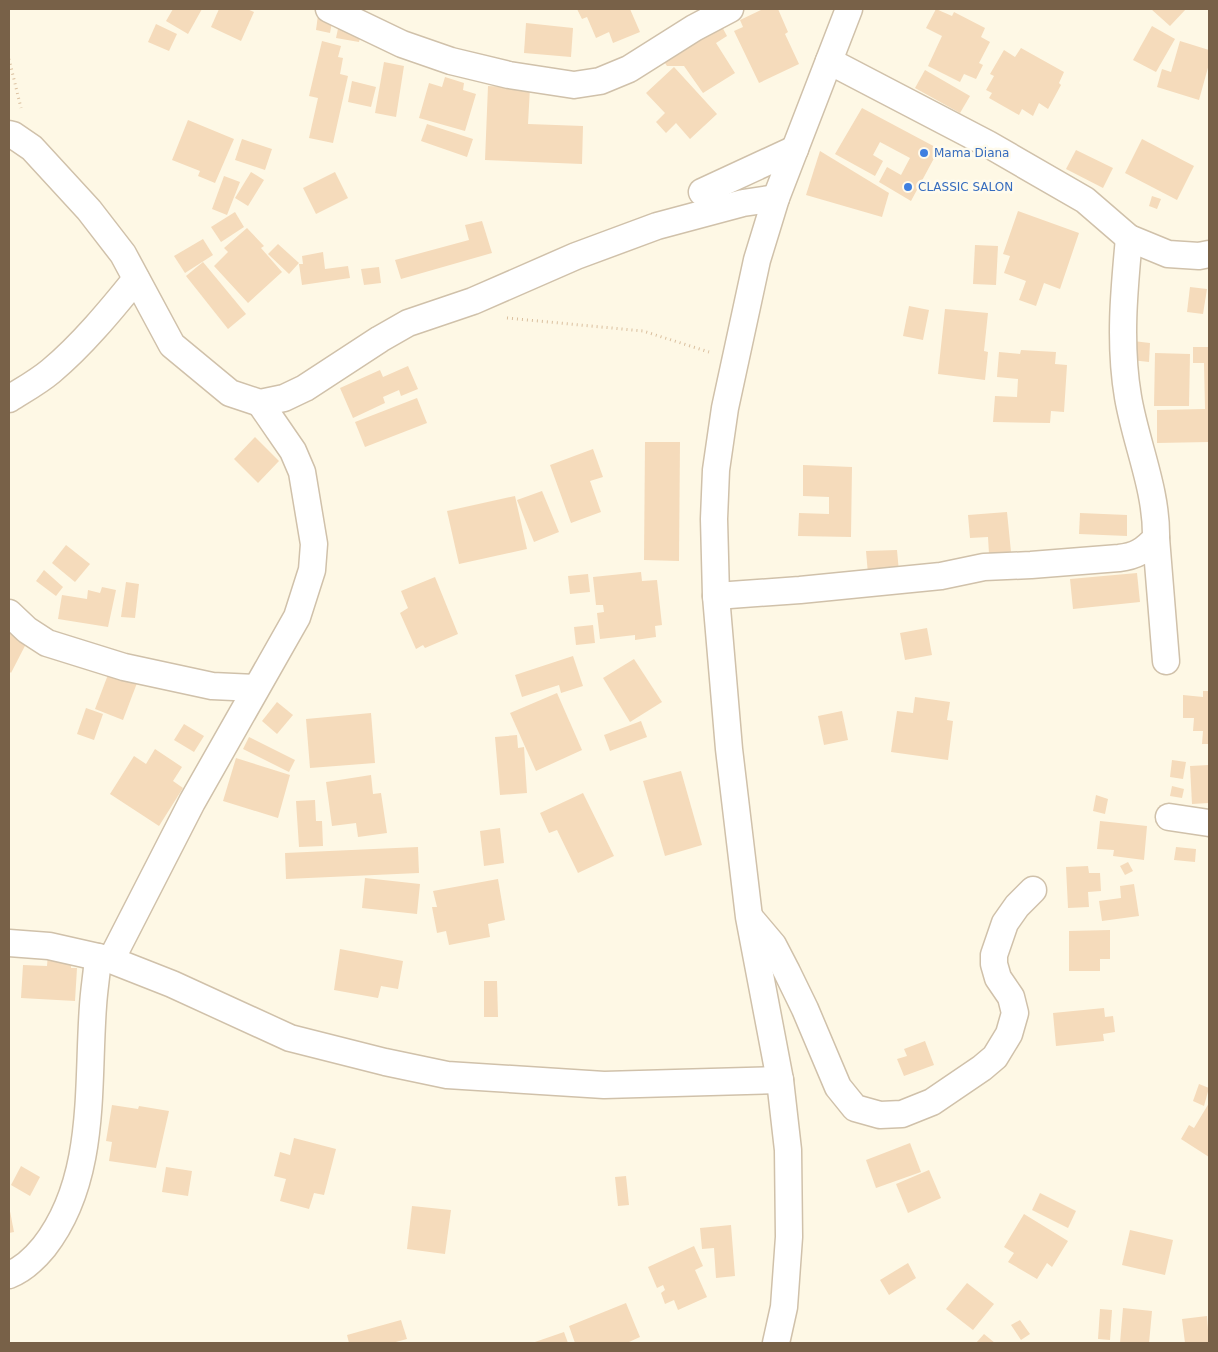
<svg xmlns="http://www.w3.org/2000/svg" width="1218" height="1352" viewBox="0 0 1218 1352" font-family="'DejaVu Sans',sans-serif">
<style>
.building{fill:#f5dbbb}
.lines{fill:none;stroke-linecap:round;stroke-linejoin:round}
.minor-casing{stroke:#d0c1aa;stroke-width:29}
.path{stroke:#dabf9e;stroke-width:3;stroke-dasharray:1 4;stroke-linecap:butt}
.minor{stroke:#fff;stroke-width:26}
.shop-dot{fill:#3f7fe0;stroke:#fffbed;stroke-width:2}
.labels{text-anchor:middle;stroke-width:5;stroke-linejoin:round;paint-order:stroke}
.shop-label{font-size:12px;fill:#366cbe;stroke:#fffbed;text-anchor:start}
</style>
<rect width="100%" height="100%" fill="#fef8e5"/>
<g class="building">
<path d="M173,9H202L188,34L166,21Z"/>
<path d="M219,9H247L254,12L241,41L211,27Z"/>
<path d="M577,9H630L640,32L613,43L609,32L596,38L587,17L582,19Z"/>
<path d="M763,9H778L788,32L785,34L799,64L759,83L734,31L743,27L740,20Z"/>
<path d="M936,9L952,16L954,12L985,28L981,37L990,42L979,63L983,65L976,79L964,74L960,82L928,66L942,36L926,28Z"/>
<path d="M1151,9H1186L1170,26Z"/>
<path d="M318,15L333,17L330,33L316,30Z"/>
<path d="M526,23L573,28L571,57L524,53Z"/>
<path d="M720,23L727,36L716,43L735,73L703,93L684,66H667L661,57Z"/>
<path d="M156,24L177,34L169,51L148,42Z"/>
<path d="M339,24L362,29L359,42L336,38Z"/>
<path d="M1152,26L1175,39L1156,72L1133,60Z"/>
<path d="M322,41L341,46L338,57L343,58L340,74L348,76L333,143L309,138L318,98L309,96Z"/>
<path d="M1180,41L1209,50V64L1199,100L1157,87L1162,69L1171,72Z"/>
<path d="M1021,48L1064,72L1059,83L1061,85L1048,109L1039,103L1033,116L1022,109L1019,115L989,98L992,93L986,90L994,76L990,74L1004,50L1015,57Z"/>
<path d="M384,62L404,66L396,117L375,113Z"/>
<path d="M674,67L717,114L690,139L676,123L666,133L656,122L665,113L646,93Z"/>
<path d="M925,70L970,96L960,113L915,88Z"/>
<path d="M445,77L464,83L463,90L476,94L465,131L419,118L429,83L442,87Z"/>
<path d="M352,81L376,87L371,107L348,102Z"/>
<path d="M488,86L530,88L528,124L583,126L582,164L485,160Z"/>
<path d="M862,108L939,149L911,201L879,182L887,167L901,175L910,158L880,142L873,155L883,161L875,176L835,154Z"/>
<path d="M188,120L234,139L215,183L198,176L200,171L172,160Z"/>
<path d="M427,124L473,139L467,157L421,141Z"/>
<path d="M242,139L272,149L265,170L235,160Z"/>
<path d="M1142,139L1194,166L1177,200L1125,173Z"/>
<path d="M1076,150L1113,168L1103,188L1066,169Z"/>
<path d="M820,151L889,193L882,217L806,195Z"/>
<path d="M251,172L264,180L248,206L235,198Z"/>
<path d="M335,172L348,198L316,214L303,188Z"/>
<path d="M224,176L240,182L227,215L212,209Z"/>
<path d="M1152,196L1161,199L1157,209L1149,206Z"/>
<path d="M1018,211L1079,233L1060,289L1044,283L1036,306L1019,300L1026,281L1004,273L1010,256L1003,254Z"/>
<path d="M235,212L244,227L221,242L211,227Z"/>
<path d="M482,221L492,253L401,279L395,260L469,240L465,225Z"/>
<path d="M247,228L264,246L261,248L282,272L248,303L214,266L228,252L224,248Z"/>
<path d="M203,239L213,255L185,273L174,256Z"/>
<path d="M278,244L299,263L289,274L268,254Z"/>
<path d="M975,245L998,246L996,285L973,284Z"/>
<path d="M323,252L325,269L348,266L350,278L302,285L299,264H303L302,256Z"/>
<path d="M203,262L246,314L228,329L186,276Z"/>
<path d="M379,267L381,283L364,285L361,269Z"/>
<path d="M1190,287L1207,289L1203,314L1187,312Z"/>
<path d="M909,306L929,310L923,340L903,336Z"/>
<path d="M945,309L988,313L984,351L988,352L985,380L938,374Z"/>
<path d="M1133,341L1150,343L1149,362L1131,360Z"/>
<path d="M1193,347H1209V442L1157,443V410L1205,409L1204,363H1193Z"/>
<path d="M1021,350L1056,352L1055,364L1067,365L1064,412L1051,411L1050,423L993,422L995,396L1017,397L1018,379L997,377L999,352L1020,354Z"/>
<path d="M1155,353L1190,354L1189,406H1154Z"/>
<path d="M408,366L418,389L401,396L399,390L383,397L385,403L353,418L340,388L380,370L383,377Z"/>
<path d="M417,398L427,423L365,447L355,422Z"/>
<path d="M255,437L279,461L258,483L234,459Z"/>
<path d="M645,442H680L679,561L644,560Z"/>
<path d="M593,449L603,477L590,481L601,512L571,523L550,465Z"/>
<path d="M803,465L852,467L851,537L798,536L799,513L829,514V497L803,496Z"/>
<path d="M542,491L559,532L534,542L517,500Z"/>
<path d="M515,496L527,549L459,564L447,511Z"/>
<path d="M1007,512L1011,552L989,554L988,537L970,538L968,515Z"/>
<path d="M1080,513L1127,515V536L1079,534Z"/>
<path d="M66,545L90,564L75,582L52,563Z"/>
<path d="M897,550L899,572L868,574L866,551Z"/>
<path d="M44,570L63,587L56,596L36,581Z"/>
<path d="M641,572L642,581L657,580L662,625L655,626L656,637L635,640V635L600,639L597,613L604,612L603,605H596L593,577Z"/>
<path d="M1137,573L1140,602L1073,609L1070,579Z"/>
<path d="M588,574L590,592L570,594L568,576Z"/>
<path d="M435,577L458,634L425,648L423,645L416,649L400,613L408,608L401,591Z"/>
<path d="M126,582L139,584L135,618L121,617Z"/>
<path d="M102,587L116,590L108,627L58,619L62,595L87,599L88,590L100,593Z"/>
<path d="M593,625L595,643L576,645L574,627Z"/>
<path d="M927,628L932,655L905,660L900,633Z"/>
<path d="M9,630L28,640L11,673L9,671Z"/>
<path d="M573,656L583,686L561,693L559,685L522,697L515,675Z"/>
<path d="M634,659L662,702L630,722L603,678Z"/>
<path d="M109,672L137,683L123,720L95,709Z"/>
<path d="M1203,691H1209V744H1202L1203,731H1193L1194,718H1183V695L1203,697Z"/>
<path d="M557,693L582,750L536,771L510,713Z"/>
<path d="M915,697L950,702L947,720L953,721L948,760L891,752L897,711L913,713Z"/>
<path d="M277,702L293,715L277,734L262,721Z"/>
<path d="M86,708L103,714L94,740L77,734Z"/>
<path d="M842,711L848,740L824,745L818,716Z"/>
<path d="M371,713L375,763L310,768L306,719Z"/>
<path d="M641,721L647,737L610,751L604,735Z"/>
<path d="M184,724L204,736L194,752L174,740Z"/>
<path d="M517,735L518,748L524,747L527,793L500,795L495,737Z"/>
<path d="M249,737L295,760L289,772L243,749Z"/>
<path d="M155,749L182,767L173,781L183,788L159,826L110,794L134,756L146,764Z"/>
<path d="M236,758L290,775L278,818L223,801Z"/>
<path d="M1172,760L1186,762L1183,779L1170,777Z"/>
<path d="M1209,765V803L1192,804L1190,766Z"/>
<path d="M681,771L702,845L665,856L643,781Z"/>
<path d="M371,775L373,794L381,793L387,833L358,837L356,823L332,826L326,782Z"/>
<path d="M1172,786L1184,789L1182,798L1170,796Z"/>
<path d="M583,793L614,856L578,873L557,830L549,833L540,813Z"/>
<path d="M1096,795L1108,799L1105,814L1093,811Z"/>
<path d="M315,800L316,821H322L323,846L299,847L296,801Z"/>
<path d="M1100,821L1147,826L1144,860L1113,856L1114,850L1097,849Z"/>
<path d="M500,828L504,863L484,866L480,831Z"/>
<path d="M418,847L419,873L286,879L285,853Z"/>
<path d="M1176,847L1196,849L1195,862L1174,860Z"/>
<path d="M1128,862L1133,871L1125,875L1120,866Z"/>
<path d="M1088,866L1089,873H1100L1101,891L1088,892L1089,907L1068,908L1066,867Z"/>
<path d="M365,878L420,884L417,914L362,908Z"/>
<path d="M498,879L505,920L488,924L490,937L449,945L446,931L437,933L432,907H437L433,891Z"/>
<path d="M1134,884L1139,916L1102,921L1099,901L1121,898L1120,886Z"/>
<path d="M1110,930V959H1100V971H1069V931Z"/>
<path d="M340,949L403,961L398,989L381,986L378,998L334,990Z"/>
<path d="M48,954L72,956L71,968H77L75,1001L21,998L23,965L47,966Z"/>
<path d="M484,981H497L498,1017H484Z"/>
<path d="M1104,1008L1105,1017L1113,1016L1115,1032L1103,1034L1104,1041L1056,1046L1053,1013Z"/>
<path d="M925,1041L934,1065L904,1076L897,1059L907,1056L904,1049Z"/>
<path d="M1199,1084L1209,1088L1204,1106L1193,1101Z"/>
<path d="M1209,1103V1157L1181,1139L1189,1125L1194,1128Z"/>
<path d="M112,1105L138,1109L139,1106L169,1111L156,1168L109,1161L112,1142L106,1141Z"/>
<path d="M294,1138L336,1149L324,1195L314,1193L309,1209L280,1201L286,1179L274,1176L280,1152L290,1155Z"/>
<path d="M910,1143L921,1172L876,1188L866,1160Z"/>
<path d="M21,1166L40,1177L30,1196L11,1185Z"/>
<path d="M166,1167L192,1171L188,1196L162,1192Z"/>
<path d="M929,1170L941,1198L908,1213L896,1184Z"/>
<path d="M626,1176L629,1205L618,1206L615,1177Z"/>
<path d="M1040,1193L1076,1211L1068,1228L1032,1210Z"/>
<path d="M9,1206L14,1232L9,1233Z"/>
<path d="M412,1206L451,1210L445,1254L407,1249Z"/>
<path d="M1024,1214L1068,1241L1052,1267L1047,1263L1037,1279L1008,1262L1014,1253L1004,1247Z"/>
<path d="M731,1225L735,1276L716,1278L714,1248L702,1249L700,1228Z"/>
<path d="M1130,1230L1173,1240L1165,1275L1122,1265Z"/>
<path d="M694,1246L703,1266L695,1270L707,1297L678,1310L674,1300L665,1304L661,1293L665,1290L663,1285L657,1288L648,1267Z"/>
<path d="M908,1263L916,1278L889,1295L880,1280Z"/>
<path d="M967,1283L994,1304L973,1330L946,1309Z"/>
<path d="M626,1303L640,1337L629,1342V1343H575L569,1326Z"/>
<path d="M1123,1308L1152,1311L1149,1343H1120Z"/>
<path d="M1100,1309L1112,1310L1110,1340L1098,1339Z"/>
<path d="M1207,1316L1209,1343H1185L1182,1319Z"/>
<path d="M401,1320L407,1339L392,1343H349L347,1335Z"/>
<path d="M1020,1320L1030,1334L1021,1340L1011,1325Z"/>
<path d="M564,1332L568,1343H532Z"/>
<path d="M984,1334L995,1343H976Z"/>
</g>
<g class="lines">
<defs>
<g id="minor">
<path d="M329,9L402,44L451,61L509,75L574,85L600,81L629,69L694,28L730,9"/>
<path d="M829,61L988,144L1085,200L1129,238L1168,254L1199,256L1209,254"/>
<path d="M9,134L13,135L32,148L89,210L123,254L172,345L230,393L260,403L284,398L305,388L380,339L408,323L473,301L576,256L657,226L743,203L776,198"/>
<path d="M702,192L795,149"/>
<path d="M9,399C23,390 38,382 51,371C82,345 111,310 136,279"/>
<path d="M1156,538L1166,661"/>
<path d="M716,596L800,590L941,576L984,567L1031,565L1119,558C1136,556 1144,551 1156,538C1157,490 1136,444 1128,397C1119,344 1124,291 1129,238"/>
<path d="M9,613L27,630L47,643L124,667L212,686L256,688"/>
<path d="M1169,817L1209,823"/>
<path d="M751,919L773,945L787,972L805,1009L838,1087L855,1108L880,1115L902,1114L932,1102L982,1068L995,1057L1009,1034L1015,1013L1011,997L998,978L994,964V955L1005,923L1017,906L1033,890"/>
<path d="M9,943L49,946L111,960L172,984L290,1038L385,1062L447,1075L604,1085L780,1080"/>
<path d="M111,960L192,802L297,617L312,570L314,544L302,472L293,451L260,403"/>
<path d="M9,1275C22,1270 35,1258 44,1247C97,1179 87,1087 93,1006C94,989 97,973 98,957"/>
<path d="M776,1343L784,1307L789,1237L788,1150L780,1080L749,917L729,749L716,596L714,519L716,470L725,408L757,260L776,198L849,9"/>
</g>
</defs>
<use href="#minor" class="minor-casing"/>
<g class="path">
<path d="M9,59L21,108"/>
<path d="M507,318L643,331L709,352"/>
</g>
<use href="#minor" class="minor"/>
</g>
<g class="shop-dot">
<circle cx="924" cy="153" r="5"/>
<circle cx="908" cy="187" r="5"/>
</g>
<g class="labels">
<g class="shop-label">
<text x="934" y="157">Mama Diana</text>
<text x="918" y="191">CLASSIC SALON</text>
</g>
</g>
<rect width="1218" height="1352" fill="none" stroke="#786148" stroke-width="20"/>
</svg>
